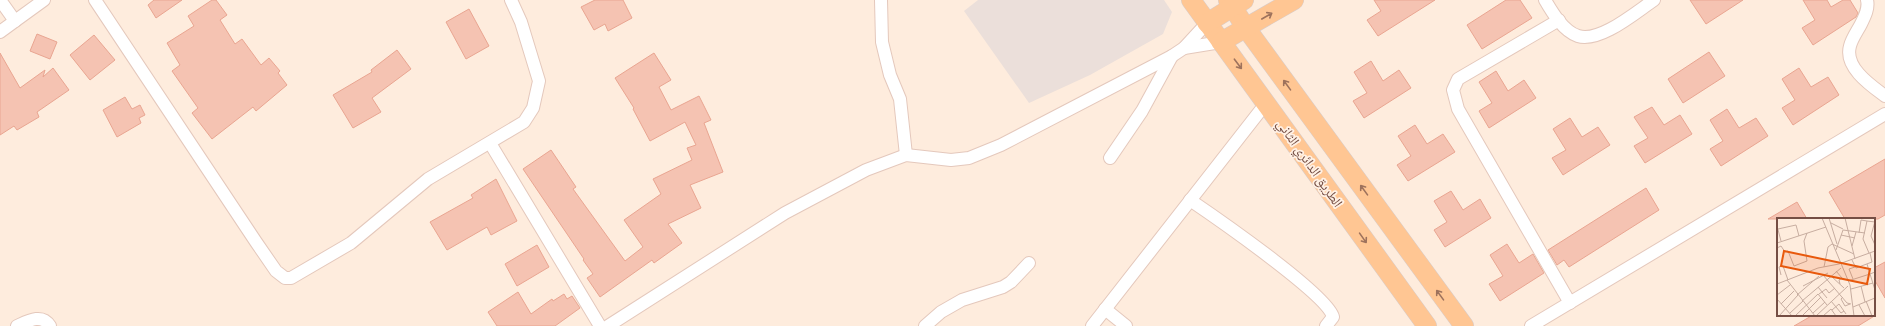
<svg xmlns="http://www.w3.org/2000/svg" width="1885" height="326" viewBox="0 0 1885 326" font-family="Ubuntu,'Noto Naskh Arabic',sans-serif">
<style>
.industrial{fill:#ebdfda}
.building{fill:#f5c3b2;stroke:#e9a591}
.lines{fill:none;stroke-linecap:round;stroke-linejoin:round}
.street-casing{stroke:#e4c8bc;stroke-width:14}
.primary-casing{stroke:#d8cdcb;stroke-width:20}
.street{stroke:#fff;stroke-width:12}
.primary{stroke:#ffc693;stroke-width:19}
.oneway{stroke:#9e725c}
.labels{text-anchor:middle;stroke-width:3.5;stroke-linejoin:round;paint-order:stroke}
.street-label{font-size:14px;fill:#754e44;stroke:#fff1e5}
.inset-road{fill:none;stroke:#c7ada0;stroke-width:1}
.view{fill:#e8590c;fill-opacity:0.15;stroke:#e8590c;stroke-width:2}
.inset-edge{fill:none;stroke:#754e44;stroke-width:2}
</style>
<rect width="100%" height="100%" fill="#feecdd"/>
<path class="industrial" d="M978,0H1164L1172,12L1163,34L1090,75L1029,103L964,11Z"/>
<g class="building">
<path d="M154,0H182L156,18L148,5Z"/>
<path d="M212,0H216L227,15L220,20L235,44L242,39L261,65L269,58L280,71L278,73L287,85L256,111L253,107L212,139L192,113L198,108L172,71L180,65L167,43L194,26L188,16Z"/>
<path d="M595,0H623L632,18L608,31L605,24L594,30L581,7Z"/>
<path d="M1374,0H1435L1378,36L1367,20L1381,11Z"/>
<path d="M1506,0H1520L1532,18L1482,49L1467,25Z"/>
<path d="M1690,0H1743L1706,24Z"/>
<path d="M1803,0H1827L1831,7L1843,0H1850L1858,13L1856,17L1813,45L1802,28L1815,20Z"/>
<path d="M469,9L489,46L466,59L446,22Z"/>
<path d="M37,34L57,42L50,59L30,51Z"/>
<path d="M94,35L115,60L90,80L70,55Z"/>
<path d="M397,50L411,69L372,98L381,112L353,128L333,95L372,72L371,70Z"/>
<path d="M1709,52L1725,76L1683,103L1668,79Z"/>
<path d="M0,53L20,88L45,70L43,77L53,68L69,90L37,112L39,117L17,130L14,126L0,135Z"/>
<path d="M654,53L671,80L659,87L671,110L699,96L711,120L704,123L723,172L690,185L701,208L668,224L682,243L654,263L652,260L600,297L587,278L593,274L583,260L584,259L523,169L551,150L576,187L573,189L625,261L643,247L624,220L661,194L653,179L692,160L687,148L696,145L685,122L650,141L633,109L634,108L615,78Z"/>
<path d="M1371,61L1383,81L1399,70L1411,88L1364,118L1353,101L1367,93L1354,72Z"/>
<path d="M1799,68L1811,87L1828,77L1839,95L1793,125L1782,108L1795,100L1782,79Z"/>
<path d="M1496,71L1508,91L1524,80L1536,98L1489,128L1479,111L1492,103L1479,82Z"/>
<path d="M125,97L132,109L140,105L145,115L139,118L141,123L117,137L103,110Z"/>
<path d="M1652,107L1664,125L1680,115L1692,134L1645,163L1634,146L1648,138L1634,117Z"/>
<path d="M1727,109L1739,128L1756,118L1768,136L1721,166L1710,149L1723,141L1710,120Z"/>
<path d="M1570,118L1582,137L1598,127L1610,145L1563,175L1552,158L1566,150L1553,129Z"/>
<path d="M1415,125L1427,144L1443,134L1455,152L1408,181L1397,165L1411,156L1398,136Z"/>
<path d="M1885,159V215L1878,219H1845L1829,192Z"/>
<path d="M496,179L517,221L491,235L487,227L447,250L430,222L473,198L471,195Z"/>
<path d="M1646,188L1659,210L1569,267L1564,260L1557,265L1548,250Z"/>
<path d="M1451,191L1463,210L1480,199L1491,218L1445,247L1434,230L1447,222L1434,201Z"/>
<path d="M1797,202L1807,219H1768Z"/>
<path d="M1507,244L1519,263L1533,254L1544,273L1500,301L1489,284L1503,276L1490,255Z"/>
<path d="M537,245L549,267L517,286L505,264Z"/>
<path d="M1885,262V298L1874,279V268Z"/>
<path d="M518,292L531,314L552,299L553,301L564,294L567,299L572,296L580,308L555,326H497L488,312Z"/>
<path d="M1813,315H1876L1858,326H1794Z"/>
</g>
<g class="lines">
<defs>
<g id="street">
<path d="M0,0L15,21L44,0"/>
<path d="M95,0L256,242L276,271L285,278H291L351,243L428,179L524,122L533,108L539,81L521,22L511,0"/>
<path d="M881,0L882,42L890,75L900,99L906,155"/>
<path d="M1545,0C1552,12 1563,31 1578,36C1600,43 1636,12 1654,0"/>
<path d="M1867,0C1869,8 1865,16 1861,24C1858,30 1852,38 1850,46C1844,67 1870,85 1885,96"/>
<path d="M1559,20L1458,79L1453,90L1458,109L1570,303"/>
<path d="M0,32L15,21"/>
<path d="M1184,48L1221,42"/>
<path d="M490,143L600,326"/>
<path d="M1110,158L1142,111L1172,56"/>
<path d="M1190,200C1215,217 1328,295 1333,317L1326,326"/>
<path d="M1105,309L1126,326"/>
<path d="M17,326C28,321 42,313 50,326"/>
<path d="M608,326L785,213L866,170L906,155L951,160L969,158L1001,145L1172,56L1184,48L1207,23"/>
<path d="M925,326L941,312L962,300L1003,287L1011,282L1029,263"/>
<path d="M1092,326L1267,102"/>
<path d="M1531,326L1885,114"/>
</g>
<g id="primary">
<path d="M1191,0L1427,326"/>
<path d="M1228,0L1246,28L1464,326"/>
<path d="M1207,23L1244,0"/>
<path d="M1221,42L1294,0"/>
</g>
</defs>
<use href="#street" class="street-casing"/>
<use href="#primary" class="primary-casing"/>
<use href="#street" class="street"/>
<use href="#primary" class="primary"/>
</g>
<defs><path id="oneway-shaft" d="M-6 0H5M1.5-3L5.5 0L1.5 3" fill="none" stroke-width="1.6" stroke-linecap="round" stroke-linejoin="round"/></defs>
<g class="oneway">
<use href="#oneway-shaft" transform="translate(1267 16) rotate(-30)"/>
<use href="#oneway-shaft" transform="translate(1238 64) rotate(53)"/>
<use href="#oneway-shaft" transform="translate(1287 85) rotate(-126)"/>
<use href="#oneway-shaft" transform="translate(1364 190) rotate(-126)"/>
<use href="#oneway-shaft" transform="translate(1363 238) rotate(55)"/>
<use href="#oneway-shaft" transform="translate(1440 295) rotate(-126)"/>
</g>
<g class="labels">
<g class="street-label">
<text transform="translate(1310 163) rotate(55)" y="5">الطريق الدائري الثاني</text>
</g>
</g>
<g transform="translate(1777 218)">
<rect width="98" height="98" fill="#feecdd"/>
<path class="inset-road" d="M45,0L73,67L77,98M52,0L60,26M68,0L78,41M98,3L94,18L98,27M54,5L66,11M0,8L4,23M1,11L19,7L22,18M82,15L84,2L90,3M64,17L78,20M0,25L49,9M75,28L79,14M0,30L4,28L8,34L11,33L17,48L30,43L27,23L30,15M59,32L66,12L88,15M92,35L86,21L90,3L98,4M75,42L79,50L95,44L93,35M62,46L98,33M47,49L51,29L55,26L77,36M59,53L65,60L62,62L63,66M98,54L93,56L98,72M4,57L2,49L6,48L11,62M46,57L70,85L74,86M54,58L67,70M76,61L72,51L78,49M10,62L38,98M71,63L93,56L90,46M0,66L41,50L62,46M26,68L51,55M84,68L88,84M41,69L50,80M74,71L96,65M42,76L49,71L52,75L58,70M0,77L13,67M20,77L42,58M66,79L64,81L68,88L73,86M0,81L15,98M25,83L64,50M54,83L64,95L67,93M89,83L95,98M4,86L17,73M82,87L88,98M76,89L98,80M55,92L62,86L69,96M13,95L26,83M36,95L48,84M2,98L21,77M18,98L41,76L50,87M25,98L44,79M39,98L71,68M46,98L54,91L59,98"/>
<path class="view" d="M7,33L93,51L90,66L4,48Z"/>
<rect width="98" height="98" class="inset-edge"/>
</g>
</svg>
